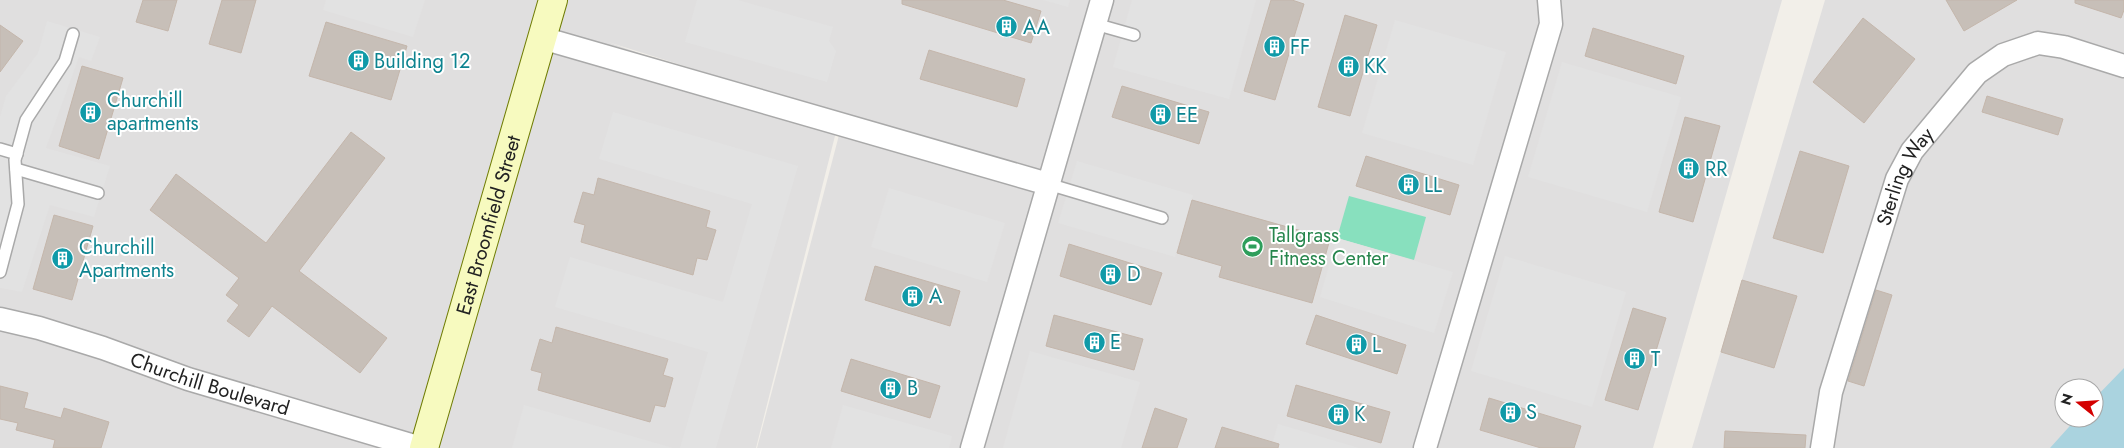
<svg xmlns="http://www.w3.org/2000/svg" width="2124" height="448" viewBox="0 0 2124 448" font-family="Jost,sans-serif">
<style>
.residential{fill:#e0dfdf;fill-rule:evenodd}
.pitch{fill:#88e0be}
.parking{fill:#e2e2e2}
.water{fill:#aad3df}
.building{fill:#c7bfb8;stroke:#c4b6ab}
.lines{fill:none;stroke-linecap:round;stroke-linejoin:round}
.service-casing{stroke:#a9a9a9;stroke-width:14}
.minor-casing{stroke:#a9a9a9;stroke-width:25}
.secondary-casing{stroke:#707d05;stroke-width:30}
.service{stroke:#fff;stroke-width:11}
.minor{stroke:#fff;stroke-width:22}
.secondary{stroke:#f7fabf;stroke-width:28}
.labels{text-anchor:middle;stroke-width:4;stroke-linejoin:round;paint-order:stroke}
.culture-label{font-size:20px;fill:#0d838f;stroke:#fff;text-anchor:start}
.street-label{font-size:20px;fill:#222;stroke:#fff}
.leisure-label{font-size:20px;fill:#27864d;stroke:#fff;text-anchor:start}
</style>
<rect width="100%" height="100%" fill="#f2efe9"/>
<g class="residential">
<path d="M0,0H1782L1653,448H757L844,116L608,42L838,124L756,448H0Z"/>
<path d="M1825,0H2124V448H1692ZM2064,388H2094V418H2064Z"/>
</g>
<path class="pitch" d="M1349,196L1426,217L1414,260L1337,238Z"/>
<g class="parking">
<path d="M326,0H425L413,37L323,10Z"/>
<path d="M697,0H738L833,27L829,41L836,51L827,82L685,42Z"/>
<path d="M1043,0H1070L1068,7Z"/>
<path d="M1132,0H1256L1229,99L1113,67Z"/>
<path d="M1395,20L1506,52L1473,165L1362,133Z"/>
<path d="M47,21L100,37L91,61L79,57L46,148L110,166L94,217L50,205L22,292L0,288V117L6,96L38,53Z"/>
<path d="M1562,62L1681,97L1647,212L1528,177Z"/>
<path d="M613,112L798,166L716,448H680L708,352L555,307L570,257L723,302L752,204L599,159Z"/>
<path d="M1077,161L1193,195L1175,257L1058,223Z"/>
<path d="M889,188L1005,223L987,282L871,247Z"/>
<path d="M1337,238L1453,272L1434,333L1320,297Z"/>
<path d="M1505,256L1626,292L1592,407L1471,371Z"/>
<path d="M1030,351L1140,382L1121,448H1003Z"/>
<path d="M524,405L673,448H512Z"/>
<path d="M843,405L952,436L949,448H831Z"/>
<path d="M1278,424L1359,448H1271Z"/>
</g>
<path class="water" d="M2124,368V448H2050L2077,418H2094V399Z"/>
<g class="building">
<path d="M143,0H177L168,31L136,22Z"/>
<path d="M222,0H256L241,53L209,44Z"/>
<path d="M902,0H1003L1041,11L1031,43L902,4Z"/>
<path d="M1271,0H1292L1304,4L1275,100L1244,91Z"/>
<path d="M1946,0H2017L1964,31Z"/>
<path d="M2075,0H2124V10L2121,18L2075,3Z"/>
<path d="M1345,15L1377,25L1350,116L1318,107Z"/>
<path d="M1863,18L1915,59L1864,123L1813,82Z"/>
<path d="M326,22L407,46L391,100L309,76Z"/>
<path d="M0,25L23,41L0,72Z"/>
<path d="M1593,28L1684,56L1676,84L1585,56Z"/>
<path d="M929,50L1025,79L1017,107L920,79Z"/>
<path d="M82,66L123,78L99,159L59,146Z"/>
<path d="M1122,86L1209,112L1199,144L1112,117Z"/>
<path d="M1987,96L2063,119L2058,135L1982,112Z"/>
<path d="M1685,117L1720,126L1693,222L1659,212Z"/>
<path d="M351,132L385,158L299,271L387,338L360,373L272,306L249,337L227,321L239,305L226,295L239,278L150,210L176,174L266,243Z"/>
<path d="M1800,151L1849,166L1823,253L1773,238Z"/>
<path d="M1366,156L1459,185L1450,215L1356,186Z"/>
<path d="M598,178L710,211L706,227L716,230L707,260L697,258L693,275L581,242L585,225L574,222L583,192L594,195Z"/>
<path d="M1192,200L1330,239L1312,303L1219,277L1222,266L1177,253Z"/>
<path d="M54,215L93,226L72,300L33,289Z"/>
<path d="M1069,244L1162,273L1151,305L1060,276Z"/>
<path d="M875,266L960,291L950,326L865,300Z"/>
<path d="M1742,280L1797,296L1774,368L1721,352Z"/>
<path d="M1876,290L1892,295L1864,386L1848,381Z"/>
<path d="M1633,308L1666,318L1638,410L1605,400Z"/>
<path d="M1054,315L1143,339L1134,370L1046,346Z"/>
<path d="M1316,315L1406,345L1397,374L1306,344Z"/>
<path d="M556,327L668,359L663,375L673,378L665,407L655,405L650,422L538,390L542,373L531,370L540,339L552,343Z"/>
<path d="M851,359L940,386L930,418L841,391Z"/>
<path d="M1296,385L1390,412L1381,443L1287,416Z"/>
<path d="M0,386L28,393L24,408L61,418L64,408L109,422L101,448H53L55,440L16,430L18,423L0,419Z"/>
<path d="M1489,398L1581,426L1574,448H1541L1480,430Z"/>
<path d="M1155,408L1187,419L1177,448H1142Z"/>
<path d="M1222,427L1279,444L1278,448H1215Z"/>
<path d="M1725,431L1806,435L1805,448H1724Z"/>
</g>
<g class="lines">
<defs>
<g id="service">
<path d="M1095,24L1134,35"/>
<path d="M0,149L17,154"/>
<path d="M16,169L98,193"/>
<path d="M1048,184L1162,218"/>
<path d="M0,272L18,204L15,160L26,120L65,61L73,34"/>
</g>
<g id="minor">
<path d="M542,38L1048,184"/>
<path id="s1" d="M0,319L39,328L103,348L188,379L421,448"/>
<path d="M972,448L1102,0"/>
<path d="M1425,448L1551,24L1549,0"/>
<path id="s2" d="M1822,448L1831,392L1897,179L1912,151L1977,73L2003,55L2038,43L2064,47L2124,66"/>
</g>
<g id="secondary">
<path id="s3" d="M424,448L553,0"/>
</g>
</defs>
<use href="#service" class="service-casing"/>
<use href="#minor" class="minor-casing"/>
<use href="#secondary" class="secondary-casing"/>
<use href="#service" class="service"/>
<use href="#minor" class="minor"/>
<use href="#secondary" class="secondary"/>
</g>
<defs>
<symbol id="building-disc" viewBox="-11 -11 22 22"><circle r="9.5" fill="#0f9aa8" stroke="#fff"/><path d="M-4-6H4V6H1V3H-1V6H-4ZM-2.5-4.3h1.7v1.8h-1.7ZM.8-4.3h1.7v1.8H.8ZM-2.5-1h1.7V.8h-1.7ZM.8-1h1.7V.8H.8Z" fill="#fff"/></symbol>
<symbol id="stadium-disc" viewBox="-11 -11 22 22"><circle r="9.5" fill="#2e9e5b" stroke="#fff"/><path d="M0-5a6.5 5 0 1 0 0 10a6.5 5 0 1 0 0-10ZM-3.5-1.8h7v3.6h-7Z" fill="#fff"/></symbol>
</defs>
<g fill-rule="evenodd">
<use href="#building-disc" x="994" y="14" width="25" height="25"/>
<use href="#building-disc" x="1262" y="34" width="25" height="25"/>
<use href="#building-disc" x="346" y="48" width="25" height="25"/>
<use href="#building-disc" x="1336" y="54" width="25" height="25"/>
<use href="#building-disc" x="78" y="100" width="25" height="25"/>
<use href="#building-disc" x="1148" y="102" width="25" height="25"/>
<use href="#building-disc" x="1676" y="156" width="25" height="25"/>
<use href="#building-disc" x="1396" y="172" width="25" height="25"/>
<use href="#stadium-disc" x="1240" y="234" width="25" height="25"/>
<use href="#building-disc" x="50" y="246" width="25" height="25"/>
<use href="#building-disc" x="1098" y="262" width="25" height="25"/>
<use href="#building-disc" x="900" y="284" width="25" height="25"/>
<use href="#building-disc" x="1082" y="330" width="25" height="25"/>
<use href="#building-disc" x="1344" y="332" width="25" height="25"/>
<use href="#building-disc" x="1622" y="346" width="25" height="25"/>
<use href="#building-disc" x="878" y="376" width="25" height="25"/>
<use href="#building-disc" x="1498" y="400" width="25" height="25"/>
<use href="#building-disc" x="1326" y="402" width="25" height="25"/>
</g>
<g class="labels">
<g class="culture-label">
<text x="1023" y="34">AA</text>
<text x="1290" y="54">FF</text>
<text x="374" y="68">Building 12</text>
<text x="1364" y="73">KK</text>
<text x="107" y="107">Churchill<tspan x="107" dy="23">apartments</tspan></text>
<text x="1176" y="122">EE</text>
<text x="1705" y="176">RR</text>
<text x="1424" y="192">LL</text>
<text x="79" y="254">Churchill<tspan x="79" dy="23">Apartments</tspan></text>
<text x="1127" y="281">D</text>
<text x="929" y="303">A</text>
<text x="1110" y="349">E</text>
<text x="1372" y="352">L</text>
<text x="1651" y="366">T</text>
<text x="907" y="395">B</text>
<text x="1526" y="419">S</text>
<text x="1354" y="421">K</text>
</g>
<g class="street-label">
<text dy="7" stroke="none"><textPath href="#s2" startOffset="285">Sterling Way</textPath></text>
<text dy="7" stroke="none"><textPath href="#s3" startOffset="232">East Broomfield Street</textPath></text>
<text dy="7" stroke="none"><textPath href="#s1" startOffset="220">Churchill Boulevard</textPath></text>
</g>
<g class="leisure-label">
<text x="1269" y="242">Tallgrass<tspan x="1269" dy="23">Fitness Center</tspan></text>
</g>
</g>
<g transform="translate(2079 403) rotate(287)"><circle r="24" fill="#ffffff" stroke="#a7a7a7"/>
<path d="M0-4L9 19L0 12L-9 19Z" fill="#d40000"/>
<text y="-8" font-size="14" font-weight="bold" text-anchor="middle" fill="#222222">N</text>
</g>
</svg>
